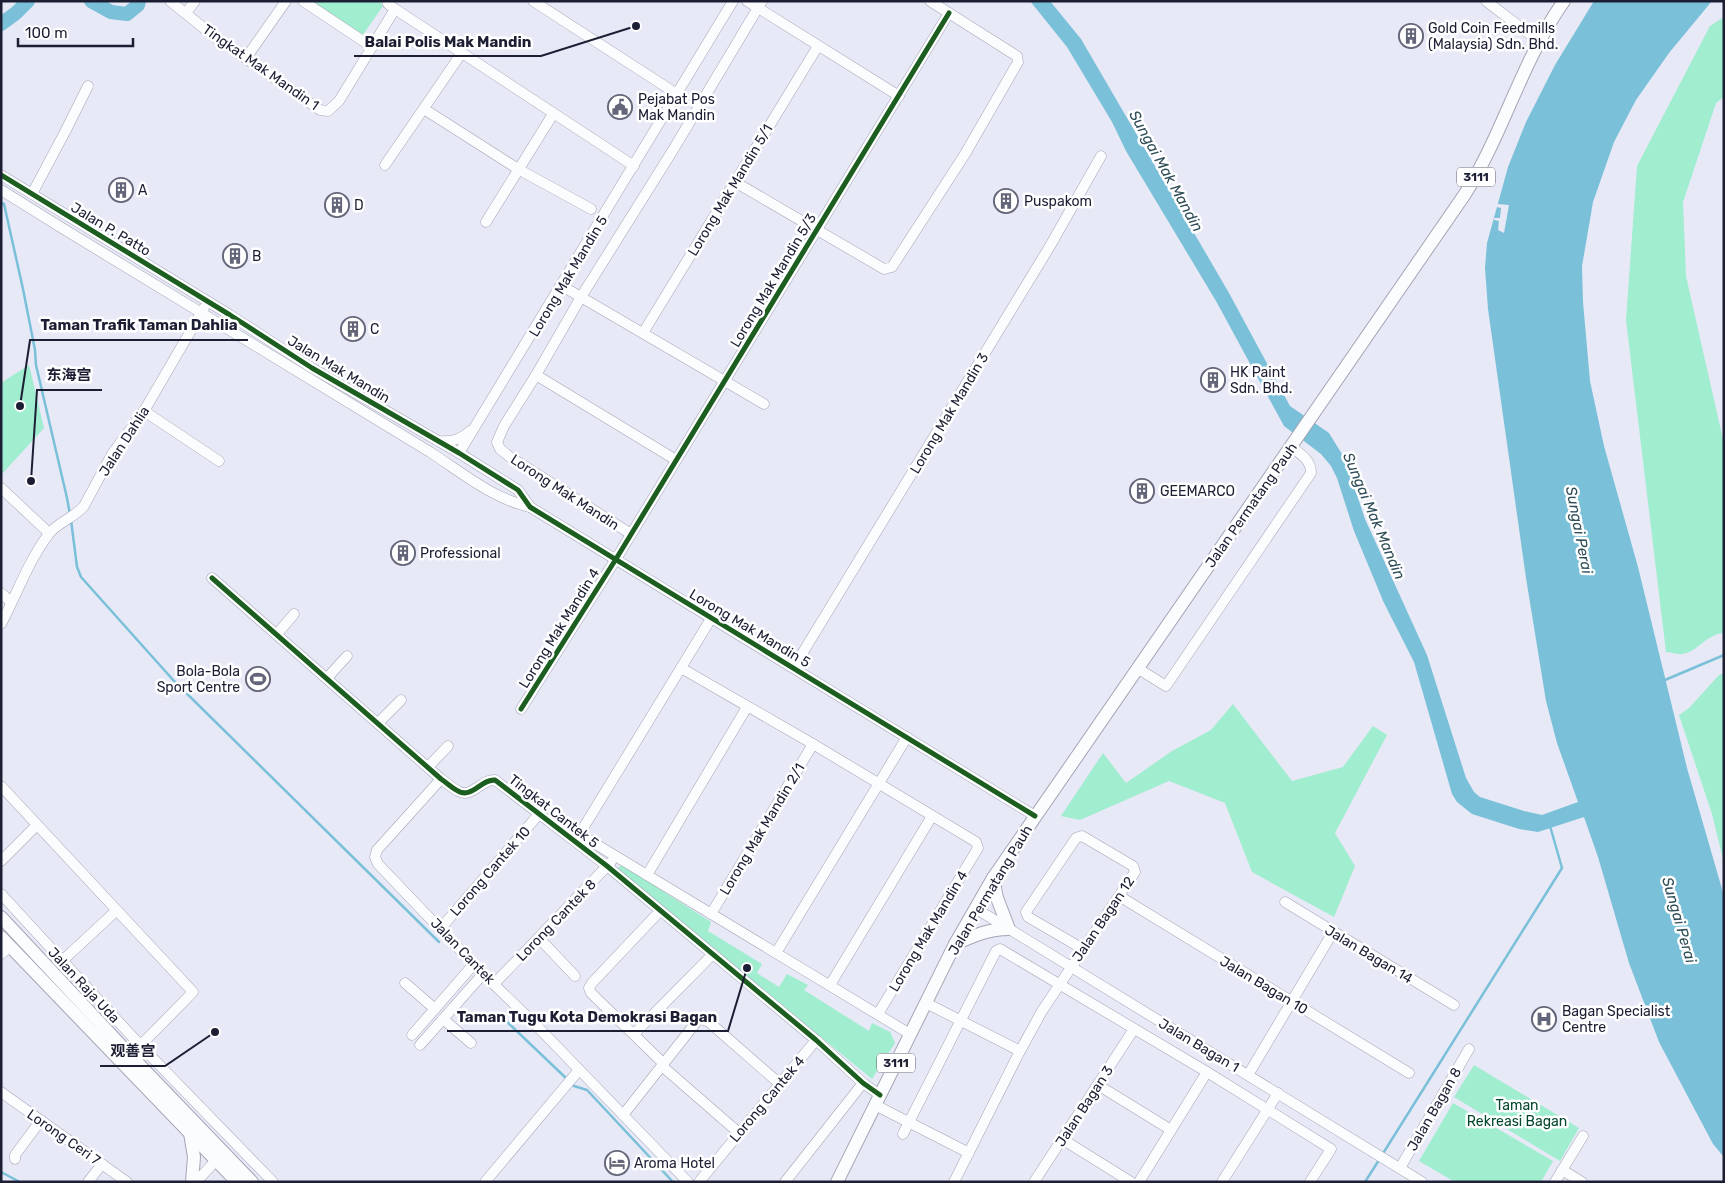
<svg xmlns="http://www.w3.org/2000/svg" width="1725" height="1183" viewBox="0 0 1725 1183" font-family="Rubik,'Noto Sans SC',sans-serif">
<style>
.green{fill:#a0edcf}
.water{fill:#79c0d8}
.pier{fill:#e7e9f7}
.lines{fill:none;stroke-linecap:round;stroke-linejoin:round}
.stream{stroke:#79c0d8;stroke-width:2.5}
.river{stroke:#79c0d8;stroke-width:14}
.minor-casing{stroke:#a3a5b5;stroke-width:11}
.major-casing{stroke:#a3a5b5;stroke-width:14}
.minor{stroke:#fbfcfe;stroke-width:10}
.major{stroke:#fbfcfe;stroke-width:12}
.cycleway-casing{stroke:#fff;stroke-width:8}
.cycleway{stroke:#1b5e20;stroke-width:5}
.labels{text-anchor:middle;stroke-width:5;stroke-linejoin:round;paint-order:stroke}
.shield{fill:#fff;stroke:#606271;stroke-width:1}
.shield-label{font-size:12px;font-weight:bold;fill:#1c1e34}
.poi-label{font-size:14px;fill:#1c1e34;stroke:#fff;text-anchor:start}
.street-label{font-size:14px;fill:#1c1e34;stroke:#fff}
.park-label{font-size:14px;fill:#03482d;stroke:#fff}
.water-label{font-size:15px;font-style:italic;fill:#2f4e57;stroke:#fff}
.leader{fill:none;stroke:#1c1e34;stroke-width:2}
.callout-dot{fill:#1c1e34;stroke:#fff;stroke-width:2}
.callout-label{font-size:15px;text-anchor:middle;font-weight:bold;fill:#1c1e34;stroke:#fff;stroke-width:5;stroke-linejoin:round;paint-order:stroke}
</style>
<rect width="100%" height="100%" fill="#e7e9f7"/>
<g class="green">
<path d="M312,1H380L383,6L362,36Z"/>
<path d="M1724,17V97L1716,103L1683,202L1686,276L1724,444V633C1706,634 1698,652 1682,654C1677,655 1671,652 1666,652L1626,320L1637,166L1710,26Z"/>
<path d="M29,365L44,428L1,475V383Z"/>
<path d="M1724,673V863L1712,814L1679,715L1689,708L1719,675Z"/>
<path d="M1233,704L1292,781L1343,767L1373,726L1387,735L1335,833L1355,866L1334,917L1252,872L1225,803L1169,781L1080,820L1061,816L1103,753L1126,783L1172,751L1211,730Z"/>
<path d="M622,865L711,922L708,931L762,964L757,973L779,987L787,974L808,985L804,990L869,1031L872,1023L890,1032L895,1043L872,1079L616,869Z"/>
<path d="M1474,1065L1579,1128L1560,1161L1454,1097Z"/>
<path d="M1453,1103L1553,1161L1541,1182H1455L1419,1161Z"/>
</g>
<path class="water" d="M1030,1H1050L1081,39L1229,293L1290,406L1329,433L1345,459L1365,519L1427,655L1466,778L1474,792L1480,797L1524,811L1542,815L1578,802L1557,743L1546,701L1526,578L1488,309L1485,268L1487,243L1508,167L1526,122L1555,65L1594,1H1712L1669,53L1636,100L1614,142L1593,202L1582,266L1583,302L1590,381L1604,446L1638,567L1687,768L1724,896V1157L1713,1144L1659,1042L1629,963L1598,857L1584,817L1538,832L1519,829L1472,814L1457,802L1452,794L1414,662L1384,603L1354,531L1337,478L1331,466L1321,454L1284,426L1216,301L1126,151L1112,122L1067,47Z"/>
<path class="pier" d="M1497,204L1509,205L1504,233L1498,230L1499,221L1494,220V218H1500L1501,208L1497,207Z"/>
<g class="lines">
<g class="stream">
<path d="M1,203L4,204L23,289L35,350L36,365L67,498L70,515"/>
<path d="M71,520L77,567L81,577L174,681L439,942"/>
<path d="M1665,680L1724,655"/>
<path d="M503,1018L567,1079"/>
<path d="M571,1083L574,1086L587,1090L673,1182"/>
<path d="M1382,1155L1562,868L1550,826"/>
<path d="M1,1172L20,1182"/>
<path d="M1365,1182L1379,1160"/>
</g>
<g class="river">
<path d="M91,1L111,12L127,14L138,5L139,1"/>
<path d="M1,24L16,13L28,1"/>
</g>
<defs>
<g id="minor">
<path d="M170,1L215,37L320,110L328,111L339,101L395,9"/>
<path d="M303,1L372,47"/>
<path d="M388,1V4L395,9L634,166"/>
<path d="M533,1L677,94"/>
<path d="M747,1L899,96"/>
<path d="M1486,1L1540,42"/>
<path d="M186,13L195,1"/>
<path d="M246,58L286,1"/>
<path d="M424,109L518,169L591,209"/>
<path d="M385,165L461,54"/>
<path d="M1,175L230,315L312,368L459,453L518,490L530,507L1035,816"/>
<path d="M735,182L884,269L892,267L965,154L1018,62L1017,56L1012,53L930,1"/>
<path d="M1,190L62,228L430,452C461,472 493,499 530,507"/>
<path d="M32,194L66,130L88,86"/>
<path d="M486,222L553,114"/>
<path d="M562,286L764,404"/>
<path d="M643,333L818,46"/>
<path d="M536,375L676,460"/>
<path d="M144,411L219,461"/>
<path d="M438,441C452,442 460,440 470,431"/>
<path d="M459,453L733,1"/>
<path d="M1,488L49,533"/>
<path d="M631,534L510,457L500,449L497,442L504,426L536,375L581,297L673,150L762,1"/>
<path d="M212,578L441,779C447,783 452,788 458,791C472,799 481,779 495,780L607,866L816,1040L863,1083L880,1095"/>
<path d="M1,593L11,602"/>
<path d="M712,617L582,830L584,837L910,1034"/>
<path d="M1,624C17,594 28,562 48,535C56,523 74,518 84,506L112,454L144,411L204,308"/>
<path d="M277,634L294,614"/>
<path d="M794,667L1050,246L1101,156"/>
<path d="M681,668L813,744L976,842L978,848L878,1014"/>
<path d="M1137,668L1166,686L1311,473C1311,460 1301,454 1291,447"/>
<path d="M327,678L347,656"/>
<path d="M521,709L616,559L949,13"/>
<path d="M378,723L401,700"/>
<path d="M428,767L448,746"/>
<path d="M441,779L377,850L375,857L378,864L483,974L534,1023L688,1182"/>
<path d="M1,786L193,992L137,1049"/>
<path d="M1,861L37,825"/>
<path d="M647,875L747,707"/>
<path d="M1,894L140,1045L273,1182"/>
<path d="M1119,896L1409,1073"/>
<path d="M1285,902L1454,1005"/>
<path d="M975,908L1422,1182"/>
<path d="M660,911L592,983L589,988L591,993L664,1064"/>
<path d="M711,914L813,744"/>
<path d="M441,928L539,814"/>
<path d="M539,938L575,976"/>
<path d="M776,953L907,737"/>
<path d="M1,954L10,947"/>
<path d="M62,961L117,910"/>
<path d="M405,983L435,1009"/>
<path d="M494,984L611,862"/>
<path d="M830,985L932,816"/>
<path d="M926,1003L1020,1051"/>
<path d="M443,1019L471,1043"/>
<path d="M634,1034L713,954"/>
<path d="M412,1035L474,964"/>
<path d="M420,1045L483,974"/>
<path d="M662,1066L739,1133"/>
<path d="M1248,1075L1333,932"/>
<path d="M1098,1085L1171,1130"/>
<path d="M1,1092L127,1182"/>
<path d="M875,1105L969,1153"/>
<path d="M623,1115L698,1020L702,1019L709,1022L780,1084"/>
<path d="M903,1134L996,951L1000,949L1207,1072L1331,1149L1310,1182"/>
<path d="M1062,1139L1131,1182"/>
<path d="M15,1159V1155L41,1120"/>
<path d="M1400,1168L1469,1049"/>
<path d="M1562,1170L1582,1182"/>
<path d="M88,1182L102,1164"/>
<path d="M196,1182L221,1155"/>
<path d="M485,1182L579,1070"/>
<path d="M699,1182L816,1040"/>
<path d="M785,1182L863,1083"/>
<path d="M954,1182L1020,1051L1042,1011L1135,872L1133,866L1082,836L1076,838L1026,912L1028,917L1083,949"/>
<path d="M1034,1182L1134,1029"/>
<path d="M1139,1182L1207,1072"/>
<path d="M1222,1182L1278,1093"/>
<path d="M1555,1182L1583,1136"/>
</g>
<g id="major">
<path d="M1,917L130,1055L252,1182"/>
<path d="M1,937L237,1182"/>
<path d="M955,944C973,936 988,929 1009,929L997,898L993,878"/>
<path d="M190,1133L194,1157L192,1182"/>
<path d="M837,1182L955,944L993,878L1465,194C1504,132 1522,60 1564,1"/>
</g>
</defs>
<use href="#minor" class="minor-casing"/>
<use href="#major" class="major-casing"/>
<use href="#minor" class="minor"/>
<use href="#major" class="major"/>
<defs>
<g id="cycleway">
<path d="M1,175L230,315L312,368L459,453L518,490L530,507L1035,816"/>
<path d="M212,578L441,779C447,783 452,788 458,791C472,799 481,779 495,780L607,866L816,1040L863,1083L880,1095"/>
<path d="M521,709L616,559L949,13"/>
</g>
</defs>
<use href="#cycleway" class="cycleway-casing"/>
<use href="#cycleway" class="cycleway"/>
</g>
<defs>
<symbol id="building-ring" viewBox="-11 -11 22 22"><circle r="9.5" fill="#fff" stroke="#636578" stroke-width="1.5"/><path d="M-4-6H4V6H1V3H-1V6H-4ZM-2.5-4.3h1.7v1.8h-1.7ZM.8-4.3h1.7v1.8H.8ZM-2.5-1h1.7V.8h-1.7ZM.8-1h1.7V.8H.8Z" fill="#636578"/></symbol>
<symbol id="civic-ring" viewBox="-11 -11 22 22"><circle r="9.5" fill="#fff" stroke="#636578" stroke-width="1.5"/><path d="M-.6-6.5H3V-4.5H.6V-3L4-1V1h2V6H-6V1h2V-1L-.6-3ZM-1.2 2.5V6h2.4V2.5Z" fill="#636578"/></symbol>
<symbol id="stadium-ring" viewBox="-11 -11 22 22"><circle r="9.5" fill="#fff" stroke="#636578" stroke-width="1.5"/><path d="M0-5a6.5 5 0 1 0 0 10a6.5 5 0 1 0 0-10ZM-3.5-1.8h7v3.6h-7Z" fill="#636578"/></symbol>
<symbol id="hospital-ring" viewBox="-11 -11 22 22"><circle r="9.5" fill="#fff" stroke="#636578" stroke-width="1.5"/><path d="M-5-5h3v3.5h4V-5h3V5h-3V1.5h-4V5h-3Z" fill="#636578"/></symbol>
<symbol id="hotel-ring" viewBox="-11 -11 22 22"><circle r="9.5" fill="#fff" stroke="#636578" stroke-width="1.5"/><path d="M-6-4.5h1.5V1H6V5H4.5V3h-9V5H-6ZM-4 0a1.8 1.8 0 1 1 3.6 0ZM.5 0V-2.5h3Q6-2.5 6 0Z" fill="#636578"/></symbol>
</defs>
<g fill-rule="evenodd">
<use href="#building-ring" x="1397" y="22" width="28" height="28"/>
<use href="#civic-ring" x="606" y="93" width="28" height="28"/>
<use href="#building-ring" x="107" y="176" width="28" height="28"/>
<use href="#building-ring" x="992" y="187" width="28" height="28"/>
<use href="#building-ring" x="323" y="191" width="28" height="28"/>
<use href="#building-ring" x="221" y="242" width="28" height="28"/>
<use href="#building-ring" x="339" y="315" width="28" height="28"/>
<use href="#building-ring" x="1199" y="366" width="28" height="28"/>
<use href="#building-ring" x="1128" y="477" width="28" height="28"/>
<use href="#building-ring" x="389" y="539" width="28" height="28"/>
<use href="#stadium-ring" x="244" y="665" width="28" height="28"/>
<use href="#hospital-ring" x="1530" y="1005" width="28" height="28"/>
<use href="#hotel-ring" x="603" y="1149" width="28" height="28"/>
</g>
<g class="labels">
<g class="shield">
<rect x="1457" y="167.5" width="38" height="19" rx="4"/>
<rect x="877" y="1053.5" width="38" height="19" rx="4"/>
</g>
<g class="shield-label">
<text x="1476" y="181">3111</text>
<text x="896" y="1067">3111</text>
</g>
<g class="poi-label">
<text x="1428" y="33">Gold Coin Feedmills<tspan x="1428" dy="16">(Malaysia) Sdn. Bhd.</tspan></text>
<text x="638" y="104">Pejabat Pos<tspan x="638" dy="16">Mak Mandin</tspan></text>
<text x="138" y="195">A</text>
<text x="1024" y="206">Puspakom</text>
<text x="354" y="210">D</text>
<text x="252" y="261">B</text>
<text x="370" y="334">C</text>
<text x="1230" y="377">HK Paint<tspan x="1230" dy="16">Sdn. Bhd.</tspan></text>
<text x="1160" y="496">GEEMARCO</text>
<text x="420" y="558">Professional</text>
<text x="240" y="676" text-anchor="end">Bola-Bola<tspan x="240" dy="16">Sport Centre</tspan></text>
<text x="1562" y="1016">Bagan Specialist<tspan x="1562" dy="16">Centre</tspan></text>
<text x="634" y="1168">Aroma Hotel</text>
</g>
<g class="street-label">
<text transform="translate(261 67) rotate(35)" y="5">Tingkat Mak Mandin 1</text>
<text transform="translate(730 190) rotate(-59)" y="5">Lorong Mak Mandin 5/1</text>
<text transform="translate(111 229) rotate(31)" y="5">Jalan P. Patto</text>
<text transform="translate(568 276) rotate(-59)" y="5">Lorong Mak Mandin 5</text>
<text transform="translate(773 280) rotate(-59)" y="5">Lorong Mak Mandin 5/3</text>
<text transform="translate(339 369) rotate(31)" y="5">Jalan Mak Mandin</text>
<text transform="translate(949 413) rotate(-59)" y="5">Lorong Mak Mandin 3</text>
<text transform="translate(124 441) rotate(-57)" y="5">Jalan Dahlia</text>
<text transform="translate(565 492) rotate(33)" y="5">Lorong Mak Mandin</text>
<text transform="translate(1251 505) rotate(-55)" y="5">Jalan Permatang Pauh</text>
<text transform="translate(559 628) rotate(-58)" y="5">Lorong Mak Mandin 4</text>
<text transform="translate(750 628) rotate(31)" y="5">Lorong Mak Mandin 5</text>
<text transform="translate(554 811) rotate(38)" y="5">Tingkat Cantek 5</text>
<text transform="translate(762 829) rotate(-59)" y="5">Lorong Mak Mandin 2/1</text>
<text transform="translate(490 871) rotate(-49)" y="5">Lorong Cantek 10</text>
<text transform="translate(990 890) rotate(-59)" y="5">Jalan Permatang Pauh</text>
<text transform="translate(1103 919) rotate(-56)" y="5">Jalan Bagan 12</text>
<text transform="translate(556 920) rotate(-46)" y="5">Lorong Cantek 8</text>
<text transform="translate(928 931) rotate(-59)" y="5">Lorong Mak Mandin 4</text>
<text transform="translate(463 951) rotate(46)" y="5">Jalan Cantek</text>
<text transform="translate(1369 954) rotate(31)" y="5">Jalan Bagan 14</text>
<text transform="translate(84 985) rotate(47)" y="5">Jalan Raja Uda</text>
<text transform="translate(1264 985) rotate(31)" y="5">Jalan Bagan 10</text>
<text transform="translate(1199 1045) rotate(31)" y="5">Jalan Bagan 1</text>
<text transform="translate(767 1099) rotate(-50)" y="5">Lorong Cantek 4</text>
<text transform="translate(1084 1106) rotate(-57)" y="5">Jalan Bagan 3</text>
<text transform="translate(1434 1109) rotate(-60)" y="5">Jalan Bagan 8</text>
<text transform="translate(64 1137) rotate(35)" y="5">Lorong Ceri 7</text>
</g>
<g class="park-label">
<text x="1517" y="1110">Taman<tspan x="1517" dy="16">Rekreasi Bagan</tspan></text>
</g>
<g class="water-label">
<text transform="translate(1166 171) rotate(61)" y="5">Sungai Mak Mandin</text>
<text transform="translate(1374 516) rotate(67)" y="5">Sungai Mak Mandin</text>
<text transform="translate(1579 530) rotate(79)" y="5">Sungai Perai</text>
<text transform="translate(1679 920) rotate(74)" y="5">Sungai Perai</text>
</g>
</g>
<path class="leader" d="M636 26L541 56H354M20 406L30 340H248M31 481L37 390H102M747 968L728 1031H447M215 1032L165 1066H100"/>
<g class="callout-dot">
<circle cx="636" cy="26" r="5"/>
<circle cx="20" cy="406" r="5"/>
<circle cx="31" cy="481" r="5"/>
<circle cx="747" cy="968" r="5"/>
<circle cx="215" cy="1032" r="5"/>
</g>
<g class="callout-label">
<text x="448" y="47">Balai Polis Mak Mandin</text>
<text x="139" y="330">Taman Trafik Taman Dahlia</text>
<text x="69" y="380">东海宫</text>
<text x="587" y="1022">Taman Tugu Kota Demokrasi Bagan</text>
<text x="133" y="1056">观善宫</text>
</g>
<rect width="1725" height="1183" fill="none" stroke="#1c1e34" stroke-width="5"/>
<path d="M18 38v8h115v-8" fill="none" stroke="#1c1e34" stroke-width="2.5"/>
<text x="25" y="38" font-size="15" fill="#1c1e34" stroke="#ffffff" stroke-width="4" paint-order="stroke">100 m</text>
</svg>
